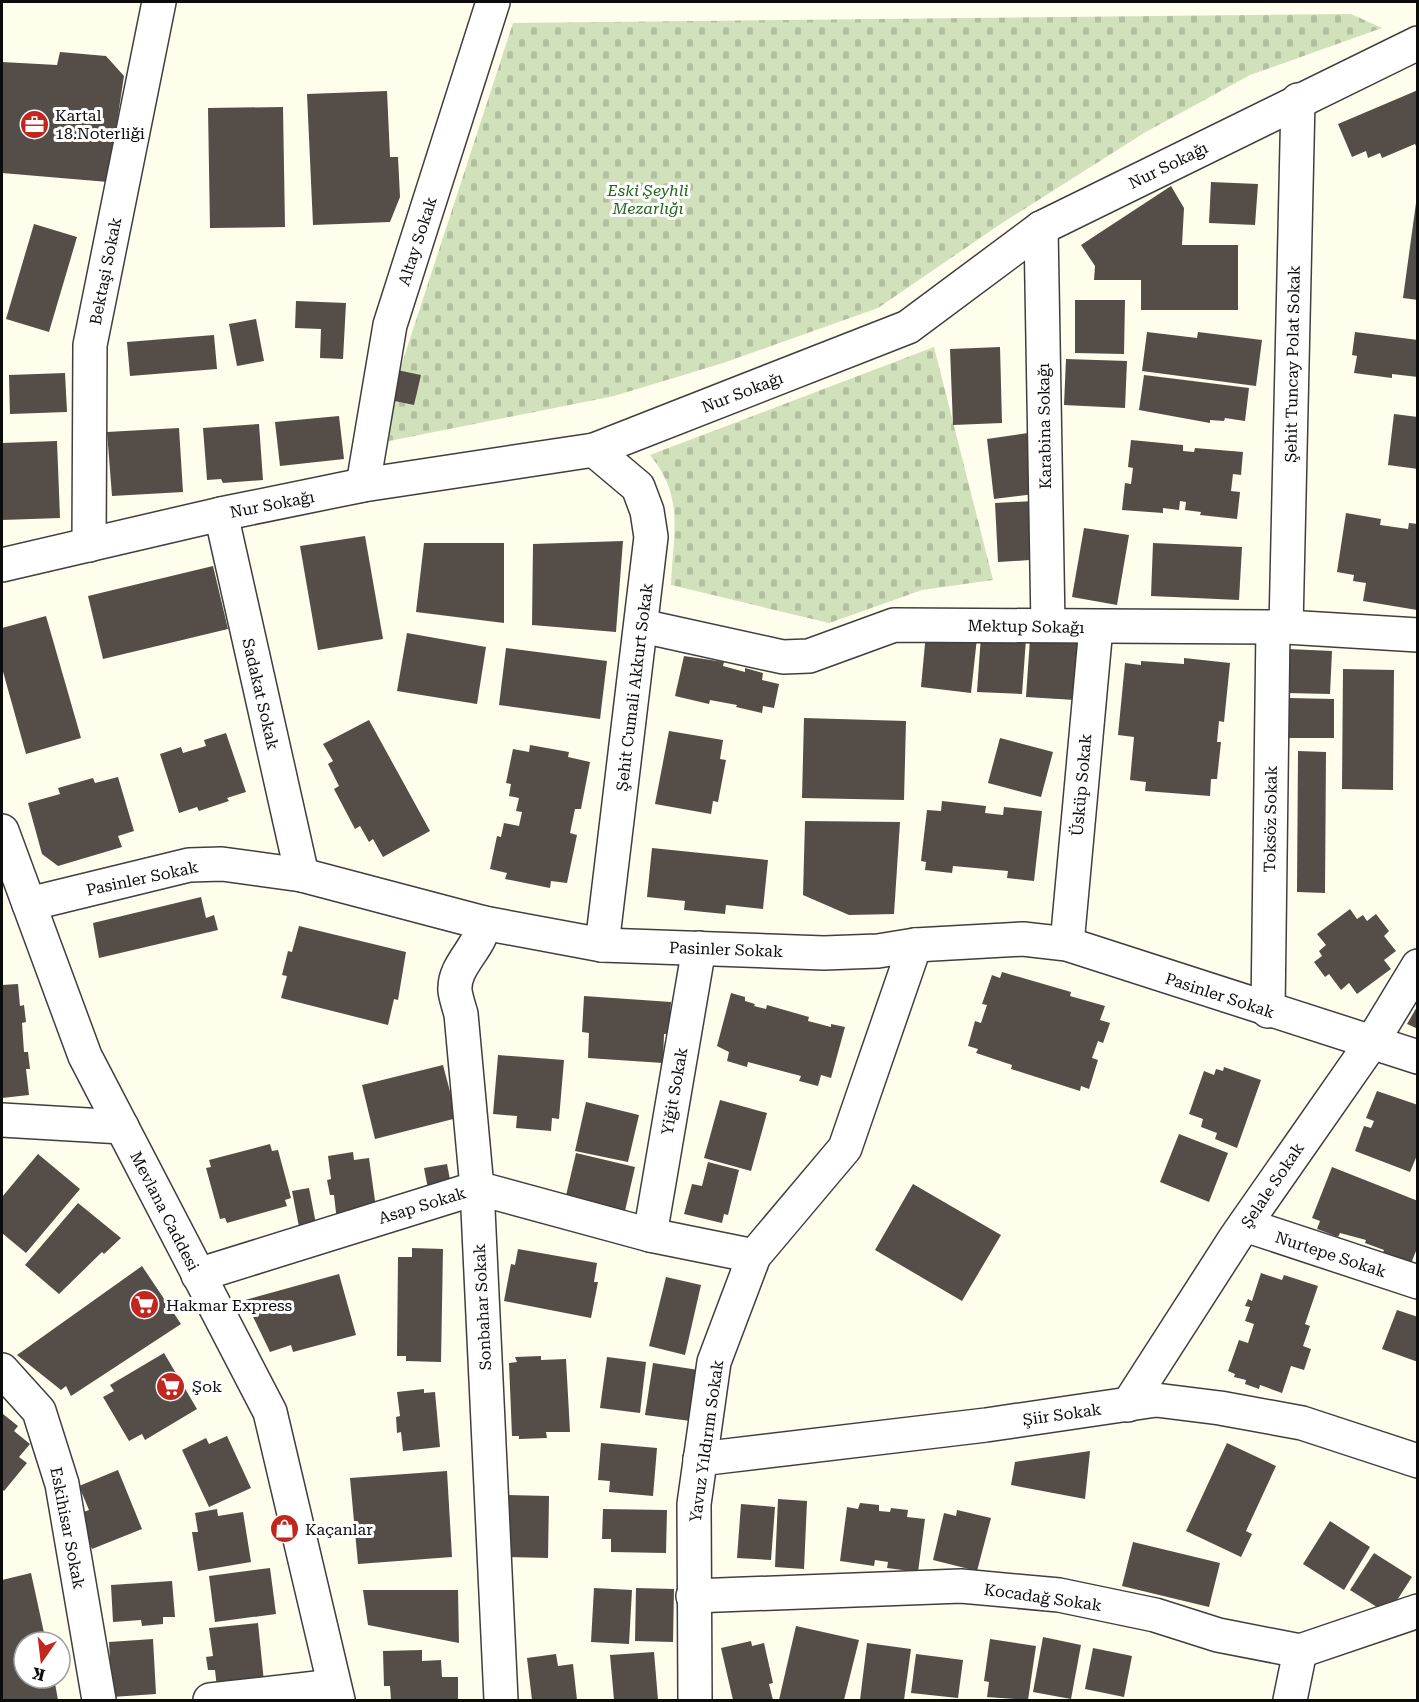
<svg xmlns="http://www.w3.org/2000/svg" width="1419" height="1702" viewBox="0 0 1419 1702" font-family="'Roboto Serif',serif">
<style>
.cemetery{fill:url(#cemetery-stones)}
.building{fill:#554e48}
.lines{fill:none;stroke-linecap:round;stroke-linejoin:round}
.minor-casing{stroke:#3f3f3f;stroke-width:36}
.minor{stroke:#fff;stroke-width:33}
.labels{text-anchor:middle;stroke-width:6;stroke-linejoin:round;paint-order:stroke}
.poi-label{font-size:16px;fill:#0c0c0c;stroke:#fff;text-anchor:start}
.street-label{font-size:16px;fill:#0c0c0c;stroke:#fff}
.park-label{font-size:16px;font-style:italic;fill:#22661a;stroke:#fff}
</style>
<defs>
<pattern id="cemetery-stones" width="16" height="16" patternUnits="userSpaceOnUse" patternTransform="scale(1.5)"><rect width="16" height="16" fill="#d1e1bc"/><path d="M2 7V4a2 2 0 0 1 4 0v3zM10 15v-3a2 2 0 0 1 4 0v3z" fill="#b2c0a0"/></pattern>
</defs>
<rect width="100%" height="100%" fill="#fffdeb"/>
<g class="cemetery">
<path d="M1351,14L1382,28L1250,75L1144,133L1002,223L878,308L723,363L614,396L389,441L393,391L513,23Z"/>
<path d="M934,347L993,580L922,590L829,623L671,585C673,534 685,497 650,455Z"/>
</g>
<g class="building">
<path d="M60,52L106,56L124,76L108,182L2,173V62L57,65Z"/>
<path d="M1418,90V150L1415,144L1382,158L1380,153L1368,158L1366,151L1352,157L1338,124Z"/>
<path d="M387,91L390,157H398L400,197L390,222L313,225L307,94Z"/>
<path d="M283,107L285,227L210,228L208,108Z"/>
<path d="M1211,182L1258,184L1255,225L1209,223Z"/>
<path d="M1171,186L1184,208L1182,245H1238V310H1141V280H1094L1095,266L1081,245Z"/>
<path d="M1416,203L1418,204V300L1403,298Z"/>
<path d="M34,224L77,237L49,332L6,319Z"/>
<path d="M1075,300H1125L1124,354L1075,353Z"/>
<path d="M296,301L346,303L343,359L320,358L321,329L295,328Z"/>
<path d="M256,319L264,361L237,366L229,324Z"/>
<path d="M1147,332L1197,338L1198,332L1262,340L1256,386L1142,371Z"/>
<path d="M1355,332L1418,340V377L1392,374V378L1354,373L1357,356L1352,355Z"/>
<path d="M214,335L217,369L130,376L127,342Z"/>
<path d="M1000,347L1002,423L953,425L950,349Z"/>
<path d="M1066,359L1127,361L1125,408L1064,405Z"/>
<path d="M397,370L421,375L414,405L390,400Z"/>
<path d="M65,373L67,412L10,414L9,375Z"/>
<path d="M1144,375L1249,388L1245,421L1225,418L1224,421L1210,420V423L1139,410Z"/>
<path d="M1394,414L1418,417V469L1388,465Z"/>
<path d="M339,416L344,459L280,466L275,422Z"/>
<path d="M259,424L263,480L223,483L221,479L207,480L203,428Z"/>
<path d="M179,428L183,492L112,496L107,432Z"/>
<path d="M1028,433L1035,494L994,499L987,439Z"/>
<path d="M1131,440L1183,445V451L1194,452L1195,448L1243,452L1241,475L1233,474L1231,491L1240,492L1237,519L1200,515L1201,512L1185,510L1186,502L1180,501L1179,510L1163,508V513L1122,510L1125,483L1131,484L1133,468L1128,467Z"/>
<path d="M57,441L60,518L2,520V443Z"/>
<path d="M1034,501L1036,547H1029L1030,560L998,562L995,503Z"/>
<path d="M1346,513L1381,519L1380,525L1408,529L1409,523L1418,524L1417,610L1363,601L1366,583L1353,581L1354,575L1337,572Z"/>
<path d="M1084,528L1129,535L1117,605L1072,597Z"/>
<path d="M365,536L383,639L318,650L300,546Z"/>
<path d="M623,541L616,632L532,625L533,544Z"/>
<path d="M424,543H504V623L416,612Z"/>
<path d="M1153,543L1242,547L1239,600L1151,596Z"/>
<path d="M213,566L228,629L103,659L88,596Z"/>
<path d="M46,616L81,738L26,754L2,668V628Z"/>
<path d="M407,633L486,647L477,704L397,691Z"/>
<path d="M926,633L977,638L971,693L921,687Z"/>
<path d="M981,635L1026,639L1022,694L977,692Z"/>
<path d="M1030,639L1079,643L1075,700L1026,697Z"/>
<path d="M506,648L607,661L600,719L499,705Z"/>
<path d="M1288,649L1332,651L1330,694L1287,693Z"/>
<path d="M684,656L724,662L723,666L745,672V668L763,673L762,680L779,684L774,708L763,706L762,713L736,707L737,705L710,700L709,704L675,696Z"/>
<path d="M1184,658L1230,663L1224,722L1219,721L1217,742H1221L1217,779H1211L1210,796L1145,791L1146,782L1130,780L1134,737L1118,735L1125,663L1141,665V661L1184,664Z"/>
<path d="M1343,669L1394,670L1393,790L1342,789Z"/>
<path d="M1289,698L1334,699V738H1289Z"/>
<path d="M804,718L906,721L904,800L802,798Z"/>
<path d="M369,720L430,831L383,857L373,839L369,842L360,826L355,829L334,789L339,786L328,764L333,761L323,744Z"/>
<path d="M669,731L723,740L720,759L726,760L718,802L713,801L711,814L655,804Z"/>
<path d="M226,733L246,792L227,798L229,801L199,811L197,807L179,813L160,754L181,747L183,753L206,746L204,740Z"/>
<path d="M1000,738L1053,752L1041,797L988,783Z"/>
<path d="M530,745L569,752L568,757L590,762L581,809H575L570,833L577,835L567,883L551,881L550,888L505,879L507,873L490,869L497,836L501,837L504,823L519,826L522,812L516,811L519,798L509,796L511,784L506,783L513,749L529,752Z"/>
<path d="M1298,751L1326,752L1325,893L1297,892Z"/>
<path d="M118,777L134,831L118,836L122,847L58,866L42,854L28,803L60,794L58,788L93,778L95,783Z"/>
<path d="M942,801L986,806L985,813L1003,815L1004,807L1042,811L1034,881L1007,878L1008,871L953,866L952,873L925,870L926,862L921,861L927,810L941,811Z"/>
<path d="M805,821L900,822L894,914L849,915L803,895Z"/>
<path d="M652,848L768,860L763,909L726,905L725,914L684,910L685,901L647,897Z"/>
<path d="M201,897L206,918L214,915L218,930L99,958L93,923Z"/>
<path d="M1350,909L1357,919L1363,915L1367,921L1376,914L1389,931L1384,936L1396,951L1384,960L1391,969L1357,994L1349,983L1341,990L1329,974L1325,977L1314,962L1322,956L1319,951L1326,945L1317,934Z"/>
<path d="M299,926L406,952L398,1000L394,999L388,1025L281,998L287,976L282,975L288,951L292,952Z"/>
<path d="M1002,972L1071,992L1070,996L1105,1006L1100,1020L1110,1023L1103,1043L1098,1041L1092,1058L1098,1060L1089,1089L1081,1086L1080,1091L1011,1069L1012,1065L976,1053L978,1049L968,1046L975,1021L981,1023L987,1005L982,1004L992,975L1000,978Z"/>
<path d="M18,984L20,1006L24,1005L26,1022L22,1023L24,1052H28L30,1069H26L29,1095L2,1098V985Z"/>
<path d="M731,993L745,997V1001L755,1004L754,1006L766,1009L767,1005L809,1017L808,1021L831,1027V1024L845,1027L831,1078L821,1075L818,1086L799,1081L801,1076L748,1062L747,1067L727,1061L729,1052L717,1046Z"/>
<path d="M584,996L671,1002L669,1034H664L663,1063L588,1058L589,1033L582,1032Z"/>
<path d="M1418,1005V1029L1407,1024Z"/>
<path d="M498,1055L564,1060L559,1119L552,1118L551,1131L516,1128L517,1116L493,1114Z"/>
<path d="M443,1065L457,1118L375,1139L362,1085Z"/>
<path d="M1224,1067L1261,1080L1237,1148L1215,1139L1217,1133L1201,1127L1203,1119L1189,1114L1204,1071L1214,1075L1216,1069L1223,1071Z"/>
<path d="M1377,1091L1418,1105V1153L1410,1172L1355,1151L1364,1126L1371,1128L1374,1121L1366,1118Z"/>
<path d="M720,1100L767,1113L751,1171L704,1158Z"/>
<path d="M586,1102L639,1115L628,1162L575,1151Z"/>
<path d="M1179,1134L1228,1153L1209,1202L1160,1182Z"/>
<path d="M270,1144L272,1151L278,1150L291,1198L285,1200L287,1206L227,1223L225,1218L220,1219L206,1168L211,1167L209,1160Z"/>
<path d="M353,1152L354,1160L369,1158L377,1215L337,1221L334,1195H330L327,1180L331,1179L328,1156Z"/>
<path d="M576,1153L635,1167L625,1211L564,1204Z"/>
<path d="M38,1154L80,1189L26,1253L2,1233V1197Z"/>
<path d="M708,1162L739,1170L728,1215L724,1214L722,1223L684,1214L692,1184L702,1186Z"/>
<path d="M447,1164L452,1190L429,1194L424,1168Z"/>
<path d="M1332,1167L1418,1201V1246L1410,1266L1382,1255L1384,1250L1365,1243L1366,1240L1340,1233L1338,1237L1317,1229L1320,1221L1312,1218Z"/>
<path d="M913,1184L1001,1235L962,1301L875,1250Z"/>
<path d="M309,1188L316,1224L299,1227L292,1191Z"/>
<path d="M78,1203L121,1238L104,1254L102,1252L59,1294L25,1265Z"/>
<path d="M412,1248L443,1249L441,1362L406,1361V1356H397L398,1257H412Z"/>
<path d="M518,1249L597,1263L594,1282H598L591,1318L504,1301L511,1264L515,1265Z"/>
<path d="M142,1266L181,1324L71,1396L66,1386L61,1390L17,1355Z"/>
<path d="M1261,1273L1282,1280L1284,1275L1318,1286L1305,1324L1310,1326L1303,1346L1311,1349L1304,1370L1291,1366L1282,1393L1260,1385L1259,1389L1245,1384L1246,1380L1234,1377L1235,1374L1228,1371L1239,1340L1248,1343L1254,1324L1245,1321L1250,1307L1245,1306L1248,1299L1252,1301Z"/>
<path d="M339,1274L356,1335L293,1352L291,1345L270,1352L245,1300Z"/>
<path d="M666,1277L701,1285L685,1355L649,1346Z"/>
<path d="M1397,1310L1418,1317V1362L1382,1349Z"/>
<path d="M164,1353L197,1409L145,1440L142,1434L129,1441L103,1397L114,1391L110,1385Z"/>
<path d="M541,1356V1360L566,1359L570,1432H546L547,1438L519,1439V1436H512L509,1363L517,1362L515,1357Z"/>
<path d="M607,1357L646,1362L640,1413L600,1408Z"/>
<path d="M653,1363L705,1371L698,1422L645,1415Z"/>
<path d="M424,1389V1393L435,1392L440,1447L403,1451L401,1432L397,1433L396,1417L400,1416L397,1392Z"/>
<path d="M3,1414L18,1426L14,1431L30,1444L19,1457L27,1463L4,1491L2,1489Z"/>
<path d="M227,1436L251,1488L209,1507L182,1450L206,1438L209,1444Z"/>
<path d="M601,1443L657,1448L653,1496L609,1492L610,1481L598,1480Z"/>
<path d="M1227,1443L1276,1466L1246,1531L1252,1534L1241,1557L1186,1531Z"/>
<path d="M1090,1451L1085,1499L1011,1485L1015,1462Z"/>
<path d="M118,1470L142,1529L92,1549L78,1514L89,1510L79,1486Z"/>
<path d="M447,1471L452,1557L358,1564L350,1478Z"/>
<path d="M504,1495L549,1496L548,1558L503,1557Z"/>
<path d="M778,1499L807,1501L804,1569L775,1567Z"/>
<path d="M860,1503L879,1505V1511L890,1512L891,1508L908,1510L907,1517L925,1519L918,1572L887,1568L888,1562L875,1560L874,1566L840,1561L847,1507L858,1509Z"/>
<path d="M741,1504L775,1507L771,1560L737,1558Z"/>
<path d="M217,1509L218,1516L243,1512L251,1562L198,1571L192,1532H198L195,1513Z"/>
<path d="M603,1509L667,1510L666,1553L611,1552V1539H602Z"/>
<path d="M957,1510L991,1518L977,1571L933,1560L944,1513L956,1516Z"/>
<path d="M1330,1521L1370,1547L1344,1590L1303,1564Z"/>
<path d="M1133,1542L1220,1563L1209,1607L1122,1586Z"/>
<path d="M1374,1553L1412,1577L1388,1614L1350,1590Z"/>
<path d="M270,1568L276,1614L215,1622L209,1576Z"/>
<path d="M31,1573L46,1642H24V1678H54L58,1700H2V1580Z"/>
<path d="M172,1581L175,1617H163V1624L142,1626L141,1620L113,1622L111,1585Z"/>
<path d="M594,1588L632,1590L629,1644L591,1642Z"/>
<path d="M636,1588L674,1589L673,1642L635,1641Z"/>
<path d="M363,1590H458L459,1643L368,1625Z"/>
<path d="M258,1623L264,1682L217,1688L215,1670H208L206,1657L213,1656L209,1628Z"/>
<path d="M796,1626L859,1640L844,1700H779Z"/>
<path d="M1043,1637L1081,1645L1071,1699L1033,1692Z"/>
<path d="M153,1639L156,1694L112,1697L109,1642Z"/>
<path d="M990,1639L1036,1646L1028,1700L987,1697L989,1682L984,1681Z"/>
<path d="M751,1641L752,1646L764,1643L773,1683L769,1684L773,1700H733L721,1648Z"/>
<path d="M867,1643L911,1649L904,1700H860Z"/>
<path d="M1093,1648L1132,1656L1124,1697L1085,1689Z"/>
<path d="M422,1650V1661L441,1660L442,1677H458V1700H391L390,1686H384L383,1651Z"/>
<path d="M654,1652L658,1700H614L610,1655Z"/>
<path d="M556,1654L558,1666L573,1664L577,1700H532L527,1658Z"/>
<path d="M916,1654L963,1660L958,1698L911,1693Z"/>
</g>
<g class="lines">
<defs>
<g id="minor">
<path d="M1041,228L1048,625"/>
<path d="M594,450L638,487L647,511L651,537L602,945"/>
<path d="M363,485L390,325L493,2"/>
<path d="M221,514L302,875"/>
<path d="M89,545L90,345L159,2"/>
<path d="M2,565L221,514L363,485L594,450L908,327L1041,228L1418,43"/>
<path d="M642,626L783,657L809,656L894,625L1286,627L1418,635"/>
<path d="M1286,627L1298,100"/>
<path d="M2,831L85,1056L270,1412L338,1700"/>
<path d="M29,904L189,865L222,864L302,875L484,923L602,945L824,953L878,951L915,945L1023,939L1067,944L1418,1057"/>
<path d="M484,923C481,948 453,965 455,991C456,998 459,1007 461,1014L477,1188L501,1700"/>
<path d="M1067,944L1096,627"/>
<path d="M1268,1011L1273,627"/>
<path d="M2,1120L122,1127"/>
<path d="M1245,1225L1418,1282"/>
<path d="M650,1235L699,948"/>
<path d="M198,1275L477,1188L650,1235L754,1256"/>
<path d="M2,1370L39,1411L62,1484L99,1700"/>
<path d="M1128,1405L1236,1237L1372,1042L1418,966"/>
<path d="M700,1459L986,1425L1156,1400L1220,1408L1302,1423L1418,1461"/>
<path d="M693,1596L961,1586L1059,1595L1155,1615L1218,1635L1300,1651L1418,1611"/>
<path d="M210,1700L334,1686"/>
<path d="M695,1700L694,1504L714,1362L754,1256L845,1148L915,945"/>
<path d="M1290,1700L1300,1651"/>
</g>
</defs>
<use href="#minor" class="minor-casing"/>
<use href="#minor" class="minor"/>
</g>
<defs>
<symbol id="office-disc" viewBox="-11 -11 22 22"><circle r="9.5" fill="#c1271f" stroke="#fff"/><path d="M-6-3h4V-5.5h4V-3h4V5H-6ZM-1-4.5V-3h2v-1.5ZM-6 0V1H6V0Z" fill="#fff"/></symbol>
<symbol id="supermarket-disc" viewBox="-11 -11 22 22"><circle r="9.5" fill="#c1271f" stroke="#fff"/><path d="M-6-5.5h2.5l.6 2H6L4.5 2H-2.5L-4.4-4H-6ZM-1.5 3.2a1.3 1.3 0 1 0 .1 0ZM3 3.2a1.3 1.3 0 1 0 .1 0Z" fill="#fff"/></symbol>
<symbol id="shop-disc" viewBox="-11 -11 22 22"><circle r="9.5" fill="#c1271f" stroke="#fff"/><path d="M-5-2.5h2.3a2.7 3.5 0 0 1 5.4 0H5L5.5 6h-11ZM-1.5-2.5h3a1.5 2.3 0 0 0-3 0Z" fill="#fff"/></symbol>
</defs>
<g fill-rule="evenodd">
<use href="#office-disc" x="18" y="108" width="33" height="33"/>
<use href="#supermarket-disc" x="128" y="1288" width="33" height="33"/>
<use href="#supermarket-disc" x="154" y="1370" width="33" height="33"/>
<use href="#shop-disc" x="268" y="1512" width="33" height="33"/>
</g>
<g class="labels">
<g class="poi-label">
<text x="55" y="121">Kartal<tspan x="55" dy="18">18.Noterliği</tspan></text>
<text x="166" y="1311">Hakmar Express</text>
<text x="192" y="1392">Şok</text>
<text x="305" y="1535">Kaçanlar</text>
</g>
<g class="street-label">
<text transform="translate(1168 165) rotate(-26)" y="6">Nur Sokağı</text>
<text transform="translate(417 241) rotate(-72)" y="6">Altay Sokak</text>
<text transform="translate(105 271) rotate(-79)" y="6">Bektaşi Sokak</text>
<text transform="translate(1292 364) rotate(-89)" y="6">Şehit Tuncay Polat Sokak</text>
<text transform="translate(742 392) rotate(-21)" y="6">Nur Sokağı</text>
<text transform="translate(1044 426) rotate(-91)" y="6">Karabina Sokağı</text>
<text transform="translate(272 504) rotate(-11)" y="6">Nur Sokağı</text>
<text transform="translate(1026 626) rotate(1)" y="6">Mektup Sokağı</text>
<text transform="translate(634 687) rotate(-83)" y="6">Şehit Cumali Akkurt Sokak</text>
<text transform="translate(261 694) rotate(77)" y="6">Sadakat Sokak</text>
<text transform="translate(1081 785) rotate(-85)" y="6">Üsküp Sokak</text>
<text transform="translate(1270 819) rotate(-89)" y="6">Toksöz Sokak</text>
<text transform="translate(142 878) rotate(-12)" y="6">Pasinler Sokak</text>
<text transform="translate(726 949) rotate(2)" y="6">Pasinler Sokak</text>
<text transform="translate(1220 995) rotate(18)" y="6">Pasinler Sokak</text>
<text transform="translate(674 1091) rotate(-80)" y="6">Yiğit Sokak</text>
<text transform="translate(1272 1185) rotate(-56)" y="6">Şelale Sokak</text>
<text transform="translate(422 1205) rotate(-17)" y="6">Asap Sokak</text>
<text transform="translate(165 1211) rotate(63)" y="6">Mevlana Caddesi</text>
<text transform="translate(1331 1254) rotate(18)" y="6">Nurtepe Sokak</text>
<text transform="translate(482 1307) rotate(-93)" y="6">Sonbahar Sokak</text>
<text transform="translate(1062 1414) rotate(-8)" y="6">Şiir Sokak</text>
<text transform="translate(706 1441) rotate(-82)" y="6">Yavuz Yıldırım Sokak</text>
<text transform="translate(68 1528) rotate(79)" y="6">Eskihisar Sokak</text>
<text transform="translate(1043 1597) rotate(8)" y="6">Kocadağ Sokak</text>
</g>
<g class="park-label">
<text x="648" y="196">Eski Şeyhli<tspan x="648" dy="18">Mezarlığı</tspan></text>
</g>
</g>
<rect width="1419" height="1702" fill="none" stroke="#0c0c0c" stroke-width="6"/>
<g transform="translate(42 1660) rotate(194)"><circle r="28" fill="#ffffff" stroke="#9e9e9e" stroke-width="1.5"/>
<path d="M0-4.5L10 22L0 15L-10 22Z" fill="#c1271f"/>
<text y="-9" font-size="16" font-weight="bold" text-anchor="middle" fill="#0c0c0c">K</text>
</g>
</svg>
